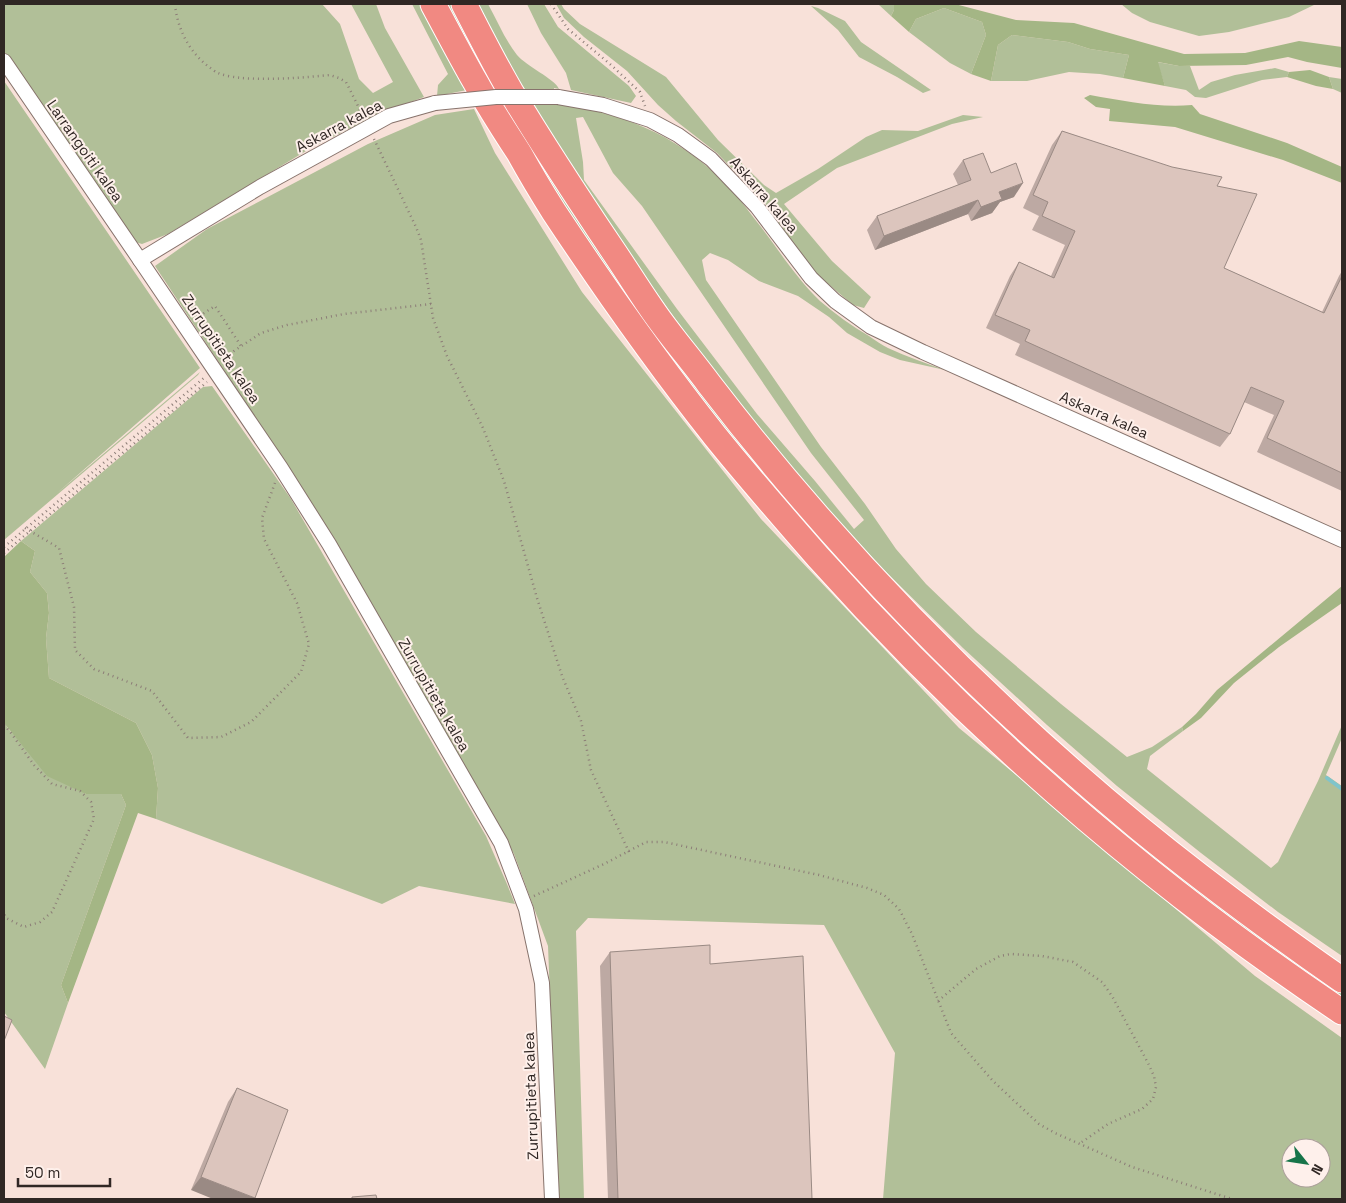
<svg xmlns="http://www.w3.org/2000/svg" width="1346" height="1203" viewBox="0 0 1346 1203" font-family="'Space Grotesk',sans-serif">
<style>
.green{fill:#b1bf98;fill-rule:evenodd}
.forest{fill:#a4b685}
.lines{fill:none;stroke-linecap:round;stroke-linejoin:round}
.stream{stroke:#80c4cb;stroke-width:4}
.street-casing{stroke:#87736c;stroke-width:16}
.highway-casing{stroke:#fff;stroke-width:27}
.path{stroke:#8c7d77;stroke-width:2.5;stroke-dasharray:1 4;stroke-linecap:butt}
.street{stroke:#fff;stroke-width:14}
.highway{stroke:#f18982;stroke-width:25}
.street-bridge-casing{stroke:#87736c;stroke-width:16;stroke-linecap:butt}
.street-bridge{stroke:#fff;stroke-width:14}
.wall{fill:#bda9a3}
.shaded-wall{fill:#9a8a84}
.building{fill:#dcc5bd;stroke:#9a8a84}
.labels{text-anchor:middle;stroke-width:4;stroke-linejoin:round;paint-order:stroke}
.street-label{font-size:15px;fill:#302724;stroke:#fef0eb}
</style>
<rect width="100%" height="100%" fill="#f8e1d9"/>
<g class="green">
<path d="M4,4H322L340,24L359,79L373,93L393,82L351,4H376L385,28L424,97L381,113L311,148L168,234L142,244L132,241L4,51Z"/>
<path d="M412,4H421L467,90L437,96L438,85L448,74Z"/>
<path d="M441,4H454L832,547L1342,991V1004L1124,840L921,655L755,472L591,253Z"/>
<path d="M475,4H488C497,20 505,40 517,55C526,66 555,79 559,89L554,88L553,104C619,111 675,134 722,180C736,193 749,212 761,227C780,252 797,279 820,301C835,314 852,326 869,336C875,340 882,345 888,348C907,357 926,363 945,370L900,360L880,352L847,333L829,317L798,296L759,281L728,260L710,253L702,260L706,280L821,447L865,504L896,549L926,584L976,632L1061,704L1127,757L1152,747L1182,727L1183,731L1150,756L1147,769L1271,868L1278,862L1318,781L1342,725V738L1326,775L1342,786V956L1278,912L1201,853L1117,786L1047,725L963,648L888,574L813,494L718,378L643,274L575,175L511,68ZM583,117L613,173L642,206L811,453L864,520L854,529L815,481L757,414L677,309L584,180L583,162L576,118Z"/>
<path d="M527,4H544L558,27L629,86L636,96L631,103L571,90L566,73L541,33Z"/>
<path d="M556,4H561L564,9L580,24L666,77L718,140L764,185L776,193L818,169L866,137L882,130L918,131L963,115L983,117L952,124L837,168L784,204L832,261L871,297L864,308L853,305L814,272L764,202L717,153L676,121L658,105L627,71L584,37L564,18Z"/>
<path d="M878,4H894V10L891,16Z"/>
<path d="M1121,4H1316L1289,17L1229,32L1199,36L1150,22L1132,13Z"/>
<path d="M811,6L818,8L845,21L861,42L931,90L923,93L897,77L859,57L838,30Z"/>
<path d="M944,8L982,22L986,35L971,74L950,63L909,32L916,19Z"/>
<path d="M1012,35L1068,42L1090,49L1129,55L1123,78L1100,74L1069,72L1027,81H991L998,45Z"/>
<path d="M1157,62L1179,66H1190L1199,90L1211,82L1235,75L1275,68L1289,72L1287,77L1262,80L1206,98L1195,97L1186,90L1165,86Z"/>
<path d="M1329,77L1342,79V93L1333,89Z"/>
<path d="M4,81L200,368L56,494L200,372L198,375L4,540Z"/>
<path d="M474,109L495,153L582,292L761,519L959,728L1054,806L1255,976L1342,1038V1199H883L895,1053L824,925L588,918L576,931L584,1199H558L548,946L514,854L474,782L302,488L155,266L207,229L368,144L435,115ZM1291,1148H1321V1178H1291Z"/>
<path d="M212,386L291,499L486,836L507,884L515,904L419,886L382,904L156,819L158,788L152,755L136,723L49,678L46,638L49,613L47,593L30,572L35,551L21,541L203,387Z"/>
<path d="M4,723L11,732L86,794H121L126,805L61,985L68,1003L45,1069L4,1012Z"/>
</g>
<g class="forest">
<path d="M894,4H955L1016,20L1074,23L1184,54L1245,53L1299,41L1342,47V68L1307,62L1288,57L1246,65L1179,66L1158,62L1165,86L1123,78L1129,55L1090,49L1068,42L1012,35L998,45L991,81L971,74L986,35L982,22L944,8L916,19L909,32L891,16L894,10Z"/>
<path d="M1310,70L1329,77L1333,89L1316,86L1287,77L1289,72Z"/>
<path d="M1090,95C1124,101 1158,108 1192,105L1200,114L1287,143L1342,167V183L1283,160L1175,127L1109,121L1110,109L1096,107L1084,98Z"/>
<path d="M21,541L35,551L30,572L47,593L49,613L46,638L49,678L136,723L152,755L158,788L156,819L138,813L68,1003L61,985L126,805L121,794H86L47,776L4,723V557Z"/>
<path d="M1342,586V603L1279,647L1234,683L1201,718L1183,731L1182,727L1196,714L1217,690Z"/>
</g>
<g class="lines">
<path class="stream" d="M1327,778L1342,789"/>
<defs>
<g id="street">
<path d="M4,61L140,260L281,468L329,544L501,843L526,909L542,983L552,1199"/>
<path d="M558,97L603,105L650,120L678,135L711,159L757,207L811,278L835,301L871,327L923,352L1342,540"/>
<path d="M140,260L260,187L389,116L435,103"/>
</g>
<g id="highway">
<path d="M433,4C447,30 461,57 476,83C489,107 504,130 519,153C530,173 542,193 554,212C605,289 658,364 715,436C748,477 783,517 818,557C973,730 1149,883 1342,1012"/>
<path d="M464,4C479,33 494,63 511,92C543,145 577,197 612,249C627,271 641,294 656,315C673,339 692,361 709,384C835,548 980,697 1139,828C1205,882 1273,932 1342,980"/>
</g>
</defs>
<use href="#street" class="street-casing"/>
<use href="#highway" class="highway-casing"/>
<g class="path">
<path d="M175,4C177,28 189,52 209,67C212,69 215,72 218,73C225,76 234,77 241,78C271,80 300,78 330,75L339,78L346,82L363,116"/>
<path d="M551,4L568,29L610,64L640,92L645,106"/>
<path d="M374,139L416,227L421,240L433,318L447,356L483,428L504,481L537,598L562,676L581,721L591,770L629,852"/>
<path d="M195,319L215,306L241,346"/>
<path d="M222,361L234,351L261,333L287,325L344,314L431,304"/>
<path d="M25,528L59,548L74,607L75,650L94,669L152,691L188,738L221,737L251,722L301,672L309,644L297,603L264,539L262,518L275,483"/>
<path d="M4,547L205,377"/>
<path d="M4,553L207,382"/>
<path d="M4,725L11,733L34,765L52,784L80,791L91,802L94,819L52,912L40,922L24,927L6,918L4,913"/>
<path d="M534,896L604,864L646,842H664L819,875L867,888L884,895L899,909L912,934L951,1033L993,1081L1039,1124L1055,1133L1132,1167L1232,1199"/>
<path d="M938,1001L976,969L1000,956L1011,954L1042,956L1073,962L1102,982L1112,996L1148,1063L1154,1076L1156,1087L1153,1099L1142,1109L1108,1124L1079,1144"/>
</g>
<use href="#street" class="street"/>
<use href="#highway" class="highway"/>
<defs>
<path id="street-bridge" d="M435,103L496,97H558"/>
</defs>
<use href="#street-bridge" class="street-bridge-casing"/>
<use href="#street-bridge" class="street-bridge"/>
</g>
<g class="wall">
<path d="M1062,131L1217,186L1224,268L1322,312L1339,276L1342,271V491L1257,452L1274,415L1244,402L1230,434L1220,447L1015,355L1020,344L986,328L1010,276L1019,262L1051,276L1065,245L1032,230L1039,216L1023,208L1052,145Z"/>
<path d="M963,160L1014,197L1000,202L992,213L971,221L968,214L875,250L867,230L877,216L958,185L953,174Z"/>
<path d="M610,952L710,964L812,1199H608L600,966Z"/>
<path d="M237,1088L288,1110L191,1190L228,1102Z"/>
</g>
<g class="shaded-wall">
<path d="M1023,183L1014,197L1000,202L992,213L971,221L981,207L999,192Z"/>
<path d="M978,200L968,214L875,250L884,236Z"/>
<path d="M201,1177L255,1198V1199H213L191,1190Z"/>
</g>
<g class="building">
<path d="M1062,131L1172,167L1222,177L1217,186L1257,194L1224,268L1324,313L1342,276V473L1267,438L1284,401L1251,387L1230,434L1025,341L1030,330L995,315L1019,262L1054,278L1075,231L1042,216L1048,202L1033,195Z"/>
<path d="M983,153L991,173L1016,163L1023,183L999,192L1002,199L981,207L978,200L884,236L877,216L971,180L963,160Z"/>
<path d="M710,945V964L803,956L812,1199H618L610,952Z"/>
<path d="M4,1016L12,1020L4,1041Z"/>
<path d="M237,1088L288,1110L255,1198L201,1177Z"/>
<path d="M376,1195L377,1199H352V1197Z"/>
</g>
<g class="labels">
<g class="street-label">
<text transform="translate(339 126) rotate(-28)" y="5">Askarra kalea</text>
<text transform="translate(85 151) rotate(55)" y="5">Larrangoiti kalea</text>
<text transform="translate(764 195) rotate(49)" y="5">Askarra kalea</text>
<text transform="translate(221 349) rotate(56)" y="5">Zurrupitieta kalea</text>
<text transform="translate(1104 415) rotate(24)" y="5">Askarra kalea</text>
<text transform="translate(434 695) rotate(60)" y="5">Zurrupitieta kalea</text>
<text transform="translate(531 1096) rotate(-92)" y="5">Zurrupitieta kalea</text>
</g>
</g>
<rect width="1346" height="1203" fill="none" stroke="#302724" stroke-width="10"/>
<g transform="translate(1306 1163) rotate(120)"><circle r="24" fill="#fef0eb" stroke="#aca09b"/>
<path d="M0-4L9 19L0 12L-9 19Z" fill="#177449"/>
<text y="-8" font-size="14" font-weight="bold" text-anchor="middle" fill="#302724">N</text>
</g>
<path d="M18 1178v8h92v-8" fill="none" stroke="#302724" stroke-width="2.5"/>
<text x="25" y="1178" font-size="15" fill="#302724" stroke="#fef0eb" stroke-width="4" paint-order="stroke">50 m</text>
</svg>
